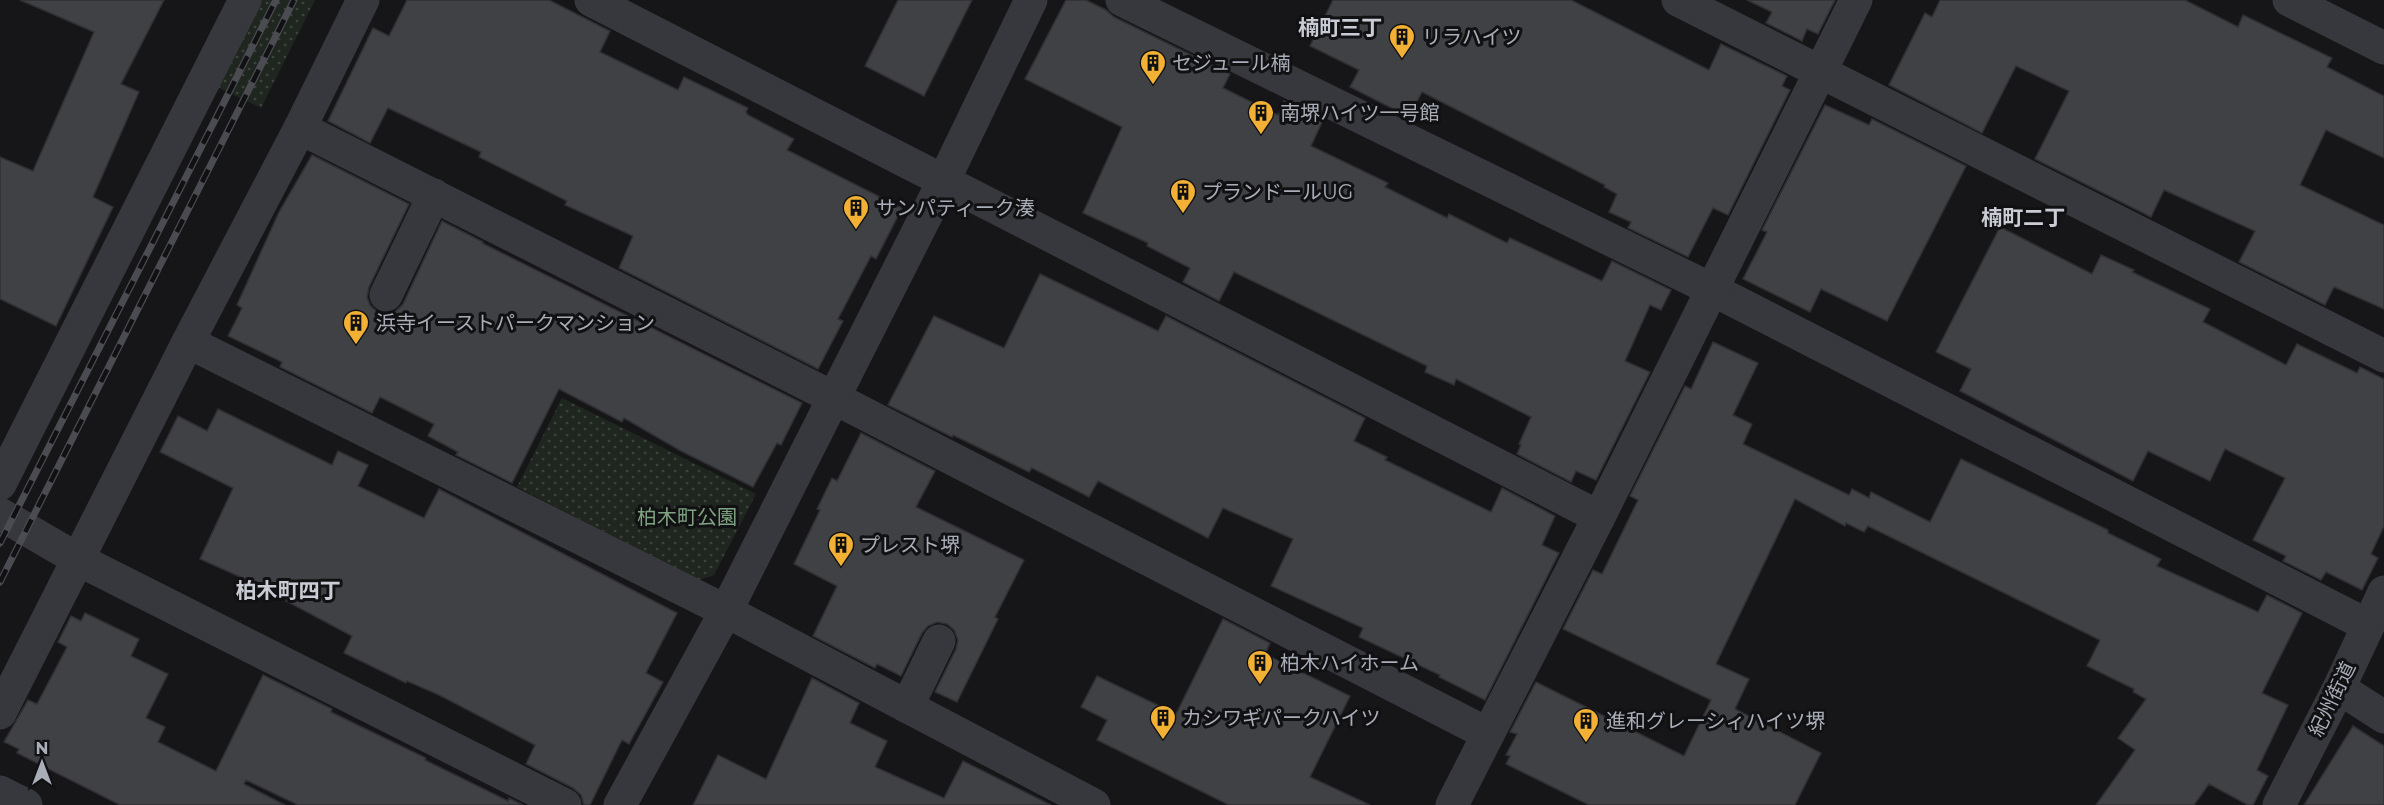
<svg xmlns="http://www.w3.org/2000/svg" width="2384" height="805" viewBox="0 0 2384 805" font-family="Montserrat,'Noto Sans JP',sans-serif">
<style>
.park{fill:url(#park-dots)}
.building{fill:#404145;stroke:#303034;stroke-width:1.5}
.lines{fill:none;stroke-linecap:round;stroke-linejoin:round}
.minor{stroke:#37383d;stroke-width:33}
.rail-casing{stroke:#4a4c52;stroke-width:7}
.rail{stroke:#111113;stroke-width:4.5;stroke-dasharray:14;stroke-linecap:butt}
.labels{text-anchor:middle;stroke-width:6;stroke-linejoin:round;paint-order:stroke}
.poi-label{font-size:20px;fill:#a8adb8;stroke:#111113;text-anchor:start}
.park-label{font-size:20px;fill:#7fa381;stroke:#111113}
.street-label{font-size:20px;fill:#a8adb8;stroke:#111113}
.neighbourhood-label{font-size:21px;font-weight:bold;fill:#c9ccd4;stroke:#111113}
</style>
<defs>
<pattern id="park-dots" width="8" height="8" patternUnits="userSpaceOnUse" patternTransform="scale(1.5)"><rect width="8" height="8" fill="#1e261f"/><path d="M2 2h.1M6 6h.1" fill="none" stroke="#3c433d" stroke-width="1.8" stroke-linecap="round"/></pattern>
</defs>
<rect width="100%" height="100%" fill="#161618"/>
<g class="park">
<path d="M257,0H315L261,108L213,85Z"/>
<path d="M562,398L756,494L714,575L699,580L517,487Z"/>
</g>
<g class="building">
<path d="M20,0H164L121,84L139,92L93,197L113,207L56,326L0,299V157L33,171L94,32Z"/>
<path d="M407,0H549L610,31L600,52L678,90L684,77L748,108L746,112L748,115L794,139L787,150L902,208L876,259L871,256L838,319L843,321L818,369L619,268L633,236L565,205L567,201L479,157L481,152L388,108L370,143L328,121L373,28L389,36Z"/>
<path d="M898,0H972L924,96L865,66Z"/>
<path d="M1066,0H1086L1106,10L1114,17L1230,74L1223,88L1278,115L1284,101L1323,120L1311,146L1388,183L1385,187L1447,218L1449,214L1507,243L1510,238L1602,281L1612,261L1671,290L1661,310L1650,305L1625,361L1650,372L1596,480L1576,471L1571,482L1517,454L1521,445L1519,444L1531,417L1456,379L1454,385L1425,372L1427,366L1234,272L1219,301L1183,282L1190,268L1147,246L1148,243L1083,213L1122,127L1025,79Z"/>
<path d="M1333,0H1571L1709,70L1721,44L1787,76L1782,86L1790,90L1728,215L1713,208L1688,257L1628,228L1631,222L1609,212L1617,194L1604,187L1605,185L1422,92L1409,117L1350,87L1359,70L1310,46Z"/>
<path d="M1747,0H1835L1818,34L1807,29L1802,41L1766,23L1772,12Z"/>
<path d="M1940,0H2185L2238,27L2243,15L2332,58L2327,67L2384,96V158L2326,130L2300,185L2384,225V309L2334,287L2325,305L2239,262L2255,231L2164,190L2151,217L2035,159L2069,91L2016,66L1982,133L1889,85L1925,13L1932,17Z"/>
<path d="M1825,105L1869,125L1872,119L1966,166L1887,321L1821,289L1810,312L1743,279L1767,232L1762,230Z"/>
<path d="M312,155L409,204L369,287L367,297L370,305L377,312L388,314L396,311L403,304L442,221L483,242L482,243L802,403L781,445L777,443L753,487L681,451L624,418L622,422L559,389L512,483L456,455L458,452L428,436L434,424L380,397L372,413L280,367L282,362L228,336L242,308L237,305L279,212Z"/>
<path d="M2000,227L2092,274L2101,255L2134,270L2132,272L2210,309L2203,322L2286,365L2297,344L2357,373L2360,367L2384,379V526L2371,554L2378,558L2362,590L2326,572L2321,580L2283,561L2286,556L2253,540L2285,478L2225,449L2210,481L2148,451L2133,481L1960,391L1971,369L1936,352Z"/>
<path d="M1040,274L1158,331L1166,316L1365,418L1354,441L1387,457L1385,460L1491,512L1502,488L1555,516L1542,545L1559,553L1485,700L1439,677L1440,675L1359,637L1363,628L1271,586L1293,539L1223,508L1208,538L1098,481L1089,497L1032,468L1029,472L953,435L952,437L888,405L934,316L1004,348Z"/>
<path d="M1713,342L1758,363L1733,415L1752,424L1743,444L1849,495L1852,489L1869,498L1871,492L1930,522L1961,459L2108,530V533L2161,559L2157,566L2258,612L2267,595L2302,613L2262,693L2288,705L2257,770L2268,776L2253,805H2248L2209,784L2194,805H2096L2135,750L2118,738L2146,699L2133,692L2134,689L2087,666L2100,640L1868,526L1864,532L1846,523L1845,526L1795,499L1716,664L1749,679L1735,709L1821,753L1795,805H1589L1506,764L1510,756L1506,755L1517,734L1510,732L1536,682L1684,756L1711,700L1563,629L1593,570L1602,574L1638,500L1630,496L1685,386L1691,389Z"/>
<path d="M218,409L332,465L338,451L368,465L358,486L424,518L439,489L677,613L646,673L663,682L629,744L622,740L590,805H584L581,795L573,788L526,764L535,745L439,695L407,681L406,683L344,653L352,636L286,601L287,598L200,559L233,488L160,452L178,416L207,431Z"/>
<path d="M861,433L935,471L916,507L1024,560L995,617L998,619L957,702L935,692L956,649L958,640L954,630L947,624L937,622L928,626L922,633L901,676L877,664L875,668L813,636L837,586L794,564L820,510L817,509L832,478L837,481Z"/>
<path d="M85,613L139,639L131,656L168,674L146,718L165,727L158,742L216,771L263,675L332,709L331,712L426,758L425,760L508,801L509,798L523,805H298L246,780L244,784L285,805H120L17,753L19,749L4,742L28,700L37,704L67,647L58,642L71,616L81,621Z"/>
<path d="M1223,619L1270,643L1265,654L1350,696L1310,777L1370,805H1229L1097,740L1107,720L1081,707L1097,676L1176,714Z"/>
<path d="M812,678L859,703L850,723L887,741L875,767L944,798L963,761L1051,805H693L718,755L766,779Z"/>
<path d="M2353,726L2384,746V805H2304Z"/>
</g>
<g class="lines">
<g class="minor">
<path d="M591,0L1599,517"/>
<path d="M1122,0L1713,290L2367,625"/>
<path d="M1678,0L2384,356"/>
<path d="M2289,0L2384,48"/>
<path d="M300,128L834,398L1488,734"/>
<path d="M386,295L434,195"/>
<path d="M188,342L726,611L1094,805"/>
<path d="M0,484L245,0"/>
<path d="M0,514L79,560L565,805"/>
<path d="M2339,688L2384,717"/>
<path d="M907,707L939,641"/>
<path d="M0,713L188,342L300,128L363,0"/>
<path d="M0,792L26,805"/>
<path d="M620,805L726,611L943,182L1031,0"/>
<path d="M1452,805L1599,517L1856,0"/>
<path d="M2279,805L2339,688L2384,592"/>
</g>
<defs>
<g id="rail">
<path d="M0,543L276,0"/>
<path d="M0,582L294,0"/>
</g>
</defs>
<use href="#rail" class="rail-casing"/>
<use href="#rail" class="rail"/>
</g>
<defs>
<symbol id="building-pin" viewBox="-11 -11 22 30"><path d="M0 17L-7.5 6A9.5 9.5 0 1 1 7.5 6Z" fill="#f2b134" stroke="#111113"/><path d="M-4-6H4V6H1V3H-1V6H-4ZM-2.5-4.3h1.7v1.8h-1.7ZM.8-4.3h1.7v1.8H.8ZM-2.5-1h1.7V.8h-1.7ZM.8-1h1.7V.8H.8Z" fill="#111"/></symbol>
</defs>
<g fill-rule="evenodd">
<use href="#building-pin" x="1387" y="22" width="30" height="40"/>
<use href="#building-pin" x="1138" y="48" width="30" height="40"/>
<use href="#building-pin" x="1246" y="98" width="30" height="40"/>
<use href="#building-pin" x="1168" y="177" width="30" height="40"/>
<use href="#building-pin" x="841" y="193" width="30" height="40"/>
<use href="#building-pin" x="341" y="308" width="30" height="40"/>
<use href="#building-pin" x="826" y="530" width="30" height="40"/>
<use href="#building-pin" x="1245" y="648" width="30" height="40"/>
<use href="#building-pin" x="1148" y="703" width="30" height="40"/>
<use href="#building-pin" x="1571" y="706" width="30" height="40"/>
</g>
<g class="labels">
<g class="poi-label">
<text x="1422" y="44">リラハイツ</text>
<text x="1172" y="70">セジュール楠</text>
<text x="1280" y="120">南堺ハイツ一号館</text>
<text x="1202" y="199">プランドールUG</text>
<text x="876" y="215">サンパティーク湊</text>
<text x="376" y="330">浜寺イーストパークマンション</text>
<text x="860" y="552">プレスト堺</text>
<text x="1280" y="670">柏木ハイホーム</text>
<text x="1182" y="725">カシワギパークハイツ</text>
<text x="1606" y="728">進和グレーシィハイツ堺</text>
</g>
<g class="park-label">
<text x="687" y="524">柏木町公園</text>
</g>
<g class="street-label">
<text transform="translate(2332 699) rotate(-64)" y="7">紀州街道</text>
</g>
<g class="neighbourhood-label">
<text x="1340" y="35">楠町三丁</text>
<text x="2023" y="225">楠町二丁</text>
<text x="288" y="598">柏木町四丁</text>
</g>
</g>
<g transform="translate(42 763)" stroke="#111113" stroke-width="4.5" paint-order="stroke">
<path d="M0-4.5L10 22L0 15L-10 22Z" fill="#a8adb8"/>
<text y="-9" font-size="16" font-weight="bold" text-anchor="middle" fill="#a8adb8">N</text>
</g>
</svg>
